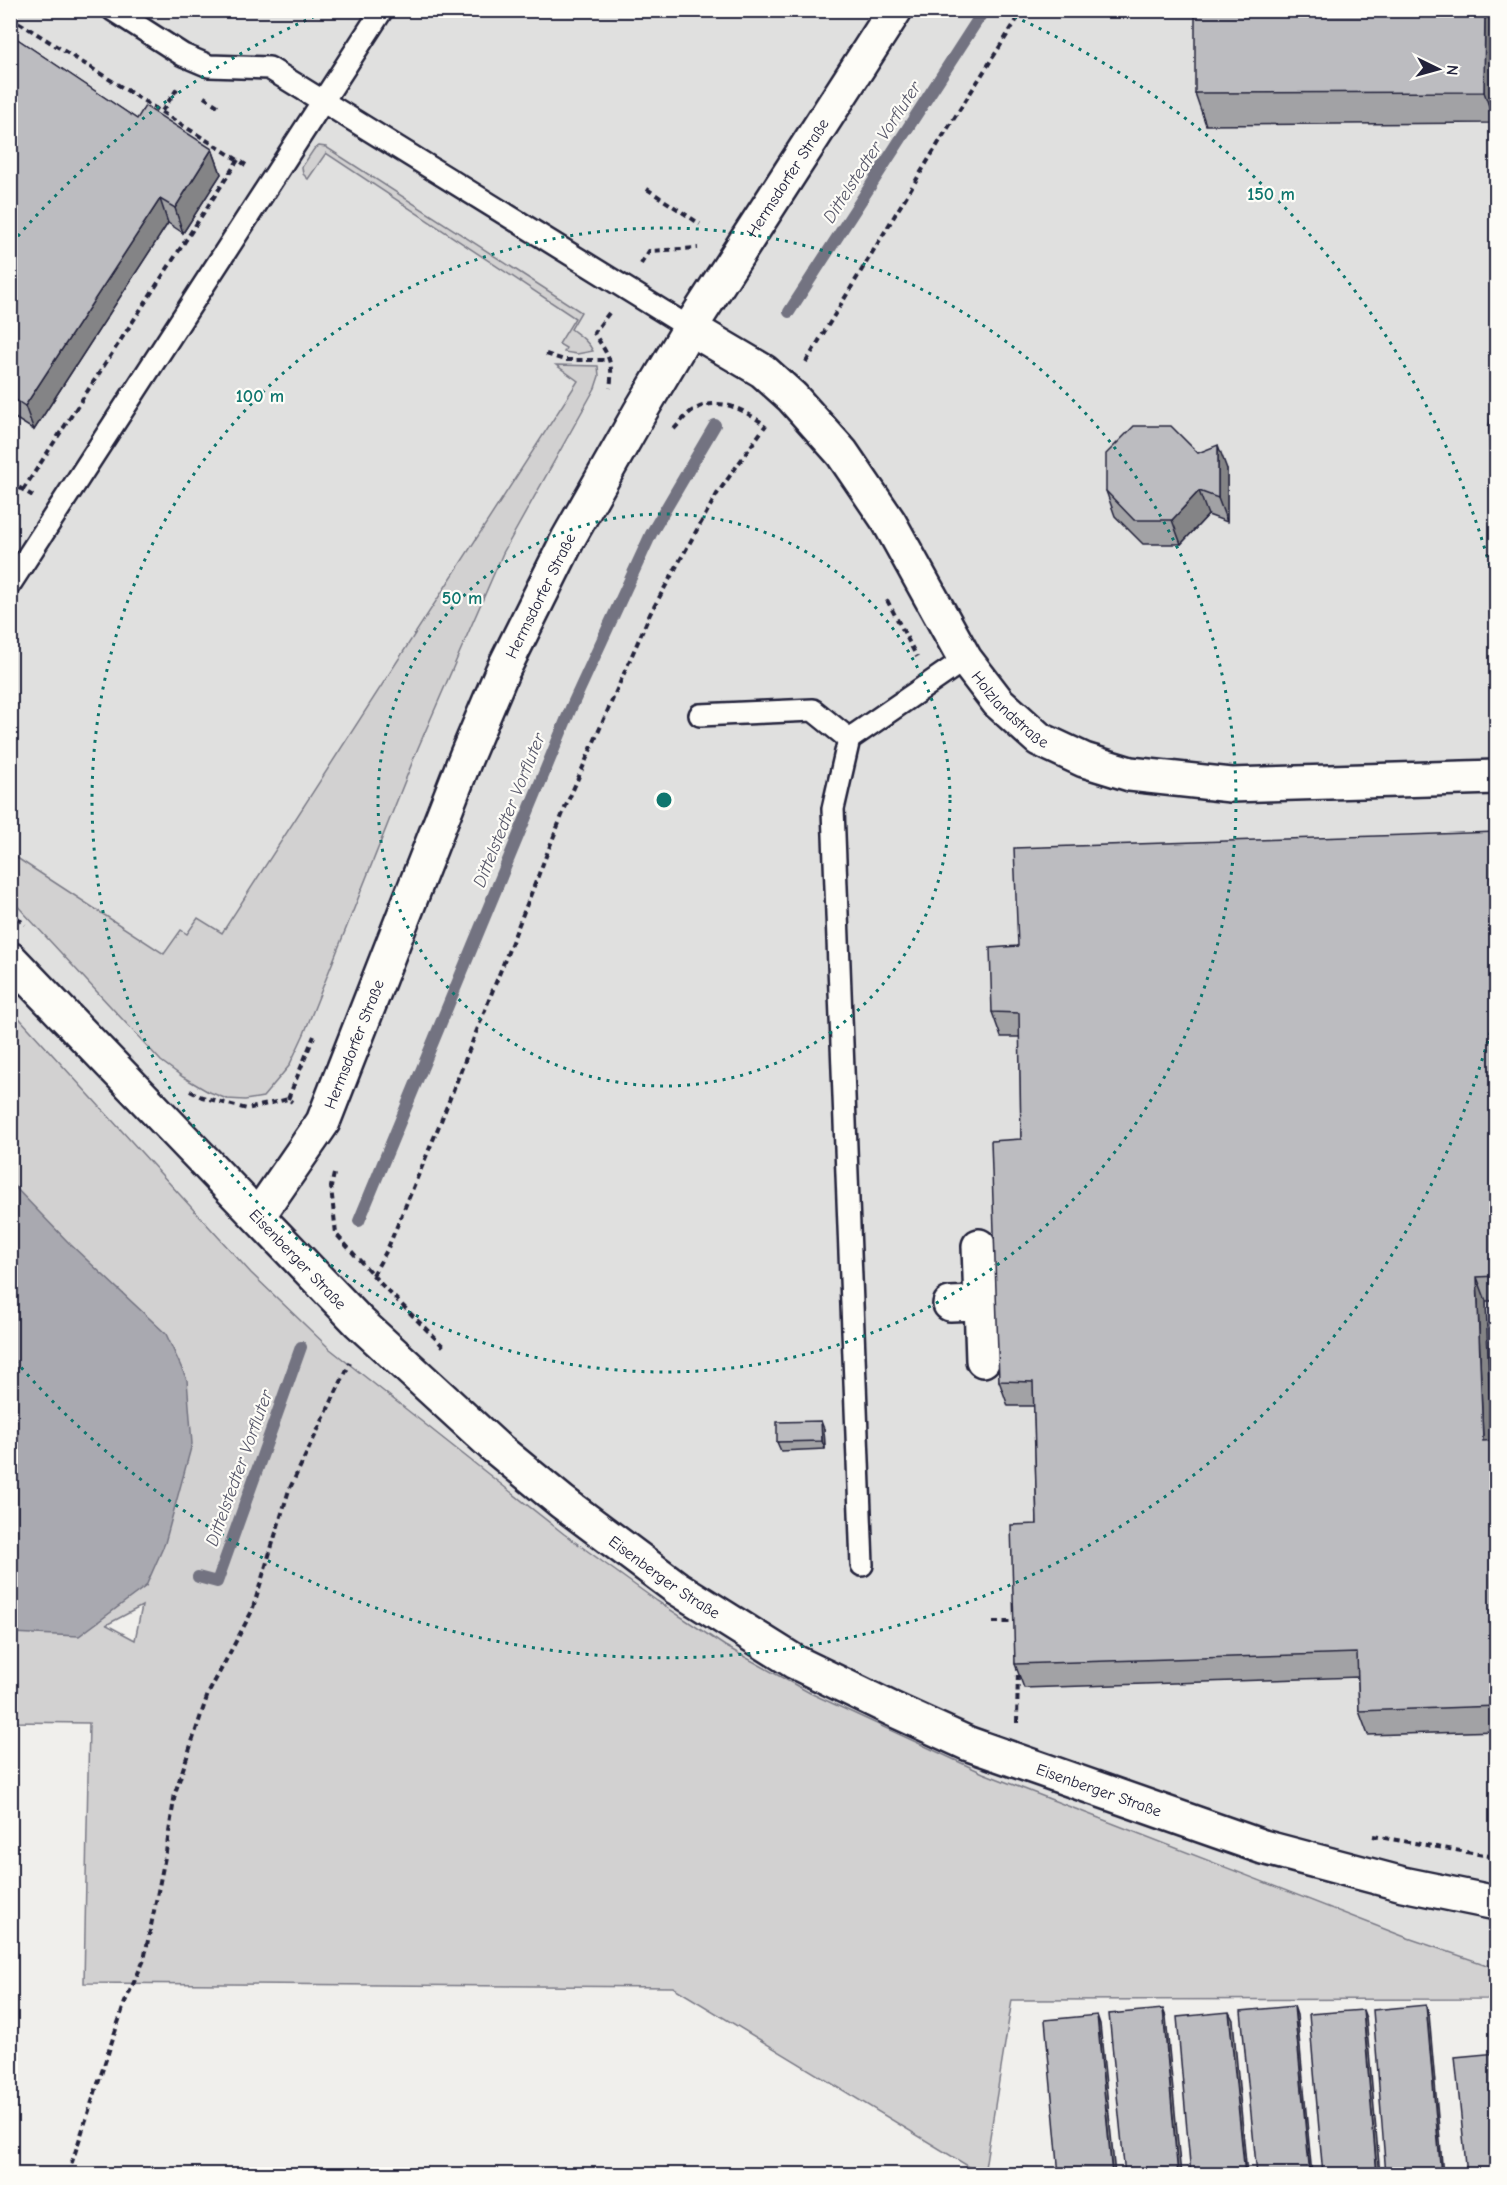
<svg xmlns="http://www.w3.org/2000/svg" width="1507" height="2185" viewBox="0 0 1507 2185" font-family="'Comic Neue',sans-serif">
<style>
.built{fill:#e0e0df}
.green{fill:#d2d1d1;stroke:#7a7a86;stroke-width:1.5;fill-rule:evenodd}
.water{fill:#a9a9b0;stroke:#737381;stroke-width:1.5}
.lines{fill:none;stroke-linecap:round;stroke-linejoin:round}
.stream{stroke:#737381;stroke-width:12}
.service-casing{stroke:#22223b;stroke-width:26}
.pedestrian-casing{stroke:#22223b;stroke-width:38}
.minor-casing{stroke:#22223b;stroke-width:38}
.tertiary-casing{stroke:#22223b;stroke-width:38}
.path{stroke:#22223b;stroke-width:4;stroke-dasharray:6 4.5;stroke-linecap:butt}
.service{stroke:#fdfcf7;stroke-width:21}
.pedestrian{stroke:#fdfcf7;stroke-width:33}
.minor{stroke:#fdfcf7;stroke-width:33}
.tertiary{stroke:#fdfcf7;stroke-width:33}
.wall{fill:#a2a2a5;stroke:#22223b;stroke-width:1.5}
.shaded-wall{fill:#848486;stroke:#22223b;stroke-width:1.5}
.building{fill:#bcbcc0;stroke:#22223b;stroke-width:1.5}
.ring{fill:none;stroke:#0f766e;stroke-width:3;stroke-dasharray:3 6}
.labels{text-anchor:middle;stroke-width:4.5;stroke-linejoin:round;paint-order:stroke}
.street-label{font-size:16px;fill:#22223b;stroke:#fdfcf7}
.water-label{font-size:18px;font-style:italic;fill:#58586a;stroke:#fdfcf7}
.centre{fill:#0f766e;stroke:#fdfcf7;stroke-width:3}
.ring-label{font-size:18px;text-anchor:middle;font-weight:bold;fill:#0f766e;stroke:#fdfcf7;stroke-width:4.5;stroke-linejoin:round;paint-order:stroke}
</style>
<rect width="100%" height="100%" fill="#f0efec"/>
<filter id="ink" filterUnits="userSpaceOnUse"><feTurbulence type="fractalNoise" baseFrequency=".0167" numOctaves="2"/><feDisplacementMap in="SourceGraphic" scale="12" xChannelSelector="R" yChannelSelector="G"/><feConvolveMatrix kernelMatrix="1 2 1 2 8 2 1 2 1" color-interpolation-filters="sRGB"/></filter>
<g filter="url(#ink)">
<path class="built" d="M11,11H1496V1968L1405,1937L983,1773L810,1693L725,1646L657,1601L564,1534L330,1349L251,1273L11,1009Z"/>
<g class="green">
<path d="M319,146L326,147L581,312L571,329C580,336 588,341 593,351L577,354L564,352L566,348L559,344L575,318L326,153L308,179L303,174L302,167L314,149Z"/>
<path d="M556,365L598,366L599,376L595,388L503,553L418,748L304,1034L289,1066L263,1097L245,1100L227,1099L207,1091L183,1077L161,1061L11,899V854L164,954L181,930L187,934L198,918L222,933L578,381Z"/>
<path d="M11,1009L251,1273L330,1349L564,1534L657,1601L725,1646L810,1693L983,1773L1405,1937L1496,1968V1999L1012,2000L984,2174H981L673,1987L84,1983L89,1723L11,1722ZM142,1606L135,1640L107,1625H106Z"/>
</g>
<path class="water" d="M11,1183L71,1245L166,1334L187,1380L192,1444L165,1543L146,1586L79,1636L11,1633Z"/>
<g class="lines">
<g class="stream">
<path d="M789,312L984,10"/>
<path d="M359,1221L571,708L651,534L715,425"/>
<path d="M198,1577L217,1582L301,1347"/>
</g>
<defs>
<g id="service">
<path d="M113,10L183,55L209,66L269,68L690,328"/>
<path d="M10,584L382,10"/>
<path d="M700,715L813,710L849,739"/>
<path d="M862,1565L833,809L849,739L965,659"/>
</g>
<g id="pedestrian">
<path d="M979,1246L983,1360"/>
<path d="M950,1304L1003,1302"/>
</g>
<g id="minor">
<path id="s1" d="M690,328L763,371L792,397L842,453L889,522L965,659L998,702L1039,739L1084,760L1130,774L1231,785L1496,777"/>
<path id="s2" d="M258,1216L323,1122L466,757L502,672L568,539L640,412L690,328L895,10"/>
</g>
<g id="tertiary">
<path id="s3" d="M10,959L359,1322L495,1447L562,1502L677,1588L795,1662L892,1709L969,1744L1263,1847L1403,1884L1496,1903"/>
</g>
</defs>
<use href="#service" class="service-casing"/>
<use href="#pedestrian" class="pedestrian-casing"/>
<use href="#minor" class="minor-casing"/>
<use href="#tertiary" class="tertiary-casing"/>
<g class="path">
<path d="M10,17L246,165"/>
<path d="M204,97L221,108"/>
<path d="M162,111L179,86"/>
<path d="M647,189L700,224"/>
<path d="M641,264L649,251L698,248"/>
<path d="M609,313L594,333C608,355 614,362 610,388"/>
<path d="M546,354L564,360H611"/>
<path d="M806,362L941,139L1023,10"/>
<path d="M674,429C680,423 687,413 695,409C720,397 740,408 761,422"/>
<path d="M10,482L33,496"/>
<path d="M23,490L238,160"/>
<path d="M887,600L917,657"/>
<path d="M10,910L25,925"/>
<path d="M190,1091L202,1097L247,1109L288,1099L292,1102"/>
<path d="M288,1099L314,1036"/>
<path d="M334,1174L331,1187L336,1234L380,1283L446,1349"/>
<path d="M373,1275L387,1250L441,1121L565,808L650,614L717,494L766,425"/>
<path d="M993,1622H1017V1624"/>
<path d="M1017,1723L1018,1667"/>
<path d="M1373,1836L1496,1857"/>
<path d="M68,2174L125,2002L144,1960L166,1852L175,1793L208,1694L252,1611L289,1490L350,1363"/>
</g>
<use href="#service" class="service"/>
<use href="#pedestrian" class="pedestrian"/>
<use href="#minor" class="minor"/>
<use href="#tertiary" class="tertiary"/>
</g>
<g class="wall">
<path d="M1492,10L1497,23L1495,123L1206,125L1195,93Z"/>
<path d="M10,34L137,119L212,149L221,174L183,233L168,223L34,430L10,415Z"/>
<path d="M1497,388V481L1490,463Z"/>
<path d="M1198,453L1227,469V522L1208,515L1181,544H1143L1115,516L1106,491Z"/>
<path d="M1497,832V1301H1486L1491,1440H1497V1731L1368,1735L1359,1711L1358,1677L1024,1688L1015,1664L1037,1524L1034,1406H1008L999,1381L1021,1139L1020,1037H1001L992,1012L1018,946Z"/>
<path d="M824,1429L825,1449L781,1451L777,1442Z"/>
</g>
<g class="shaded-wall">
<path d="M1485,10H1492L1497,23L1495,123L1484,92Z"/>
<path d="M212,149L221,174L183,233L175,208Z"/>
<path d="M160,199L168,223L34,430L25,406Z"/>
<path d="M1218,445L1227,469V522L1218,498Z"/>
<path d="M1199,491L1208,515L1181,544L1172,520Z"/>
<path d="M1477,1277L1486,1301L1492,1465L1483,1441Z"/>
<path d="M821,1421L824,1429L825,1449L822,1441Z"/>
<path d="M1426,2005L1429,2014L1443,2175H1441Z"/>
<path d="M1294,2006L1297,2015L1312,2175H1310Z"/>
<path d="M1163,2009L1166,2017L1181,2175H1178Z"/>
<path d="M1363,2010L1366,2018L1380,2175H1377Z"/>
<path d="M1229,2012L1233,2020L1247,2175H1245Z"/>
<path d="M1097,2015L1100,2024L1115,2175H1112Z"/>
</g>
<g class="building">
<path d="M1195,10H1485L1484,92L1195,93Z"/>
<path d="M10,34L137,119L145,106L212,149L175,208L160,199L25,406L10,396Z"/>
<path d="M1497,388V462L1490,463L1489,426Z"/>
<path d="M1134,426H1171L1198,453L1218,445V498L1199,491L1172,520H1134L1106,491V454Z"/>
<path d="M1497,484V594L1491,485Z"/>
<path d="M1497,832V1276L1477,1277L1483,1441L1497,1440V1706L1359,1711L1357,1653L1015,1664L1011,1525L1037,1524L1033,1382L999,1381L991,1141L1021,1139L1019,1013L992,1012L990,948L1018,946L1014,848Z"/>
<path d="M821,1421L822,1441L777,1442V1422Z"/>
<path d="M1426,2005L1441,2175H1386L1373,2010Z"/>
<path d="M1294,2006L1310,2175H1257L1241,2011Z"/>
<path d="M1163,2009L1178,2175H1125L1109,2014Z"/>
<path d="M1363,2010L1377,2175H1323L1309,2014Z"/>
<path d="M1229,2012L1245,2175H1191L1177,2017Z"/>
<path d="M1097,2015L1112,2175H1059L1045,2020Z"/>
<path d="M1497,2053V2173L1467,2175L1455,2057Z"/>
</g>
</g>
<g class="ring">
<circle cx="664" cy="800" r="286"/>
<circle cx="664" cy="800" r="572"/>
<path d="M1495 1015A858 858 0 0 1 12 1357M12 243A858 858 0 0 1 322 13M1006 13A858 858 0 0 1 1495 585"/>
</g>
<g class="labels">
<g class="street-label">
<text dy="6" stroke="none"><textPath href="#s2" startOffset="1170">Hermsdorfer Straße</textPath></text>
<text dy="6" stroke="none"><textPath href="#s2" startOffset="684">Hermsdorfer Straße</textPath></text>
<text dy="6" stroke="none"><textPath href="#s1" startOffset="507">Holzlandstraße</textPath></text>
<text dy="6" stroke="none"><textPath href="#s2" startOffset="198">Hermsdorfer Straße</textPath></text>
<text dy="6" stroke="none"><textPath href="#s3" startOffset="416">Eisenberger Straße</textPath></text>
<text dy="6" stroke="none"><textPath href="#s3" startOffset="902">Eisenberger Straße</textPath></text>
<text dy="6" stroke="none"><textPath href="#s3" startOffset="1388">Eisenberger Straße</textPath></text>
</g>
<g class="water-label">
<text transform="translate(872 152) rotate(-57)" y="6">Dittelstedter Vorfluter</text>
<text transform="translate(509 810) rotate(-68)" y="6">Dittelstedter Vorfluter</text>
<text transform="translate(239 1468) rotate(-70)" y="6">Dittelstedter Vorfluter</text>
</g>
</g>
<circle cx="664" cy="800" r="9" class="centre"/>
<g class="ring-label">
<text x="1271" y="200">150 m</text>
<text x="260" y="402">100 m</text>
<text x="462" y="604">50 m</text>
</g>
<rect width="1507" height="2185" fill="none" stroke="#fdfcf7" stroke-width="36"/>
<rect x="18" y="18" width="1471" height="2149" fill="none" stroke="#22223b" stroke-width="2" filter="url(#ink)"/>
<g transform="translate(1438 69) rotate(95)" stroke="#fdfcf7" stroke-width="4.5" paint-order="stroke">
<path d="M0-4.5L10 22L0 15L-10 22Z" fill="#22223b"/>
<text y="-9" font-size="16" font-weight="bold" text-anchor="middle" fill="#22223b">N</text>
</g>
</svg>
